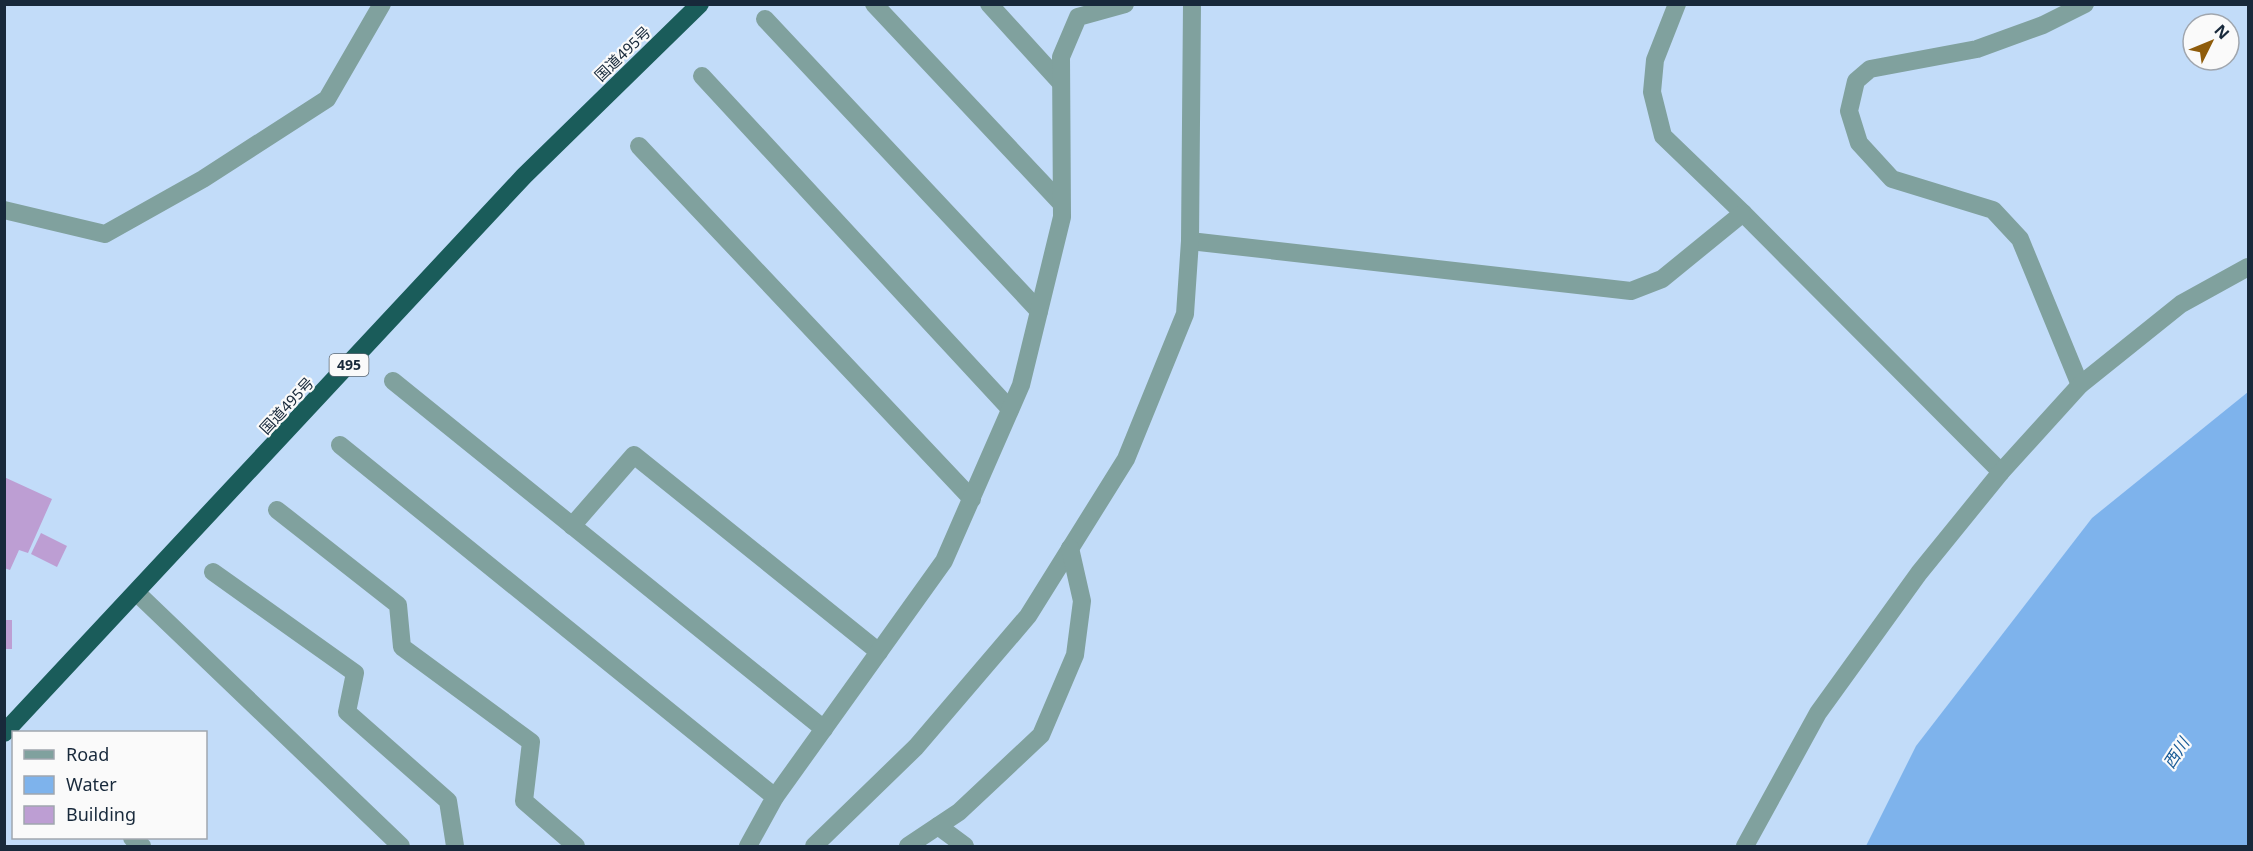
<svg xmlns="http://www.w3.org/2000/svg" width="2253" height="851" viewBox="0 0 2253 851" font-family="'Noto Sans','Noto Sans JP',sans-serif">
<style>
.water{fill:#7eb3ec}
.building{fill:#bd9ed3}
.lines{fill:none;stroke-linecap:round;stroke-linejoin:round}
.minor{stroke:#80a19e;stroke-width:18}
.highway{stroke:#1a5c5a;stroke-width:18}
.labels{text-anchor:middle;stroke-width:4.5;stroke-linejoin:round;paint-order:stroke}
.shield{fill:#fafafa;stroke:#5c6874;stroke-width:1.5}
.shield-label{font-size:14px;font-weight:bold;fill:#18293b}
.street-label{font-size:15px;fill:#18293b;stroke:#fafafa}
.water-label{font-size:16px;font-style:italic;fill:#175a96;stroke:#fafafa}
</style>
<rect width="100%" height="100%" fill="#c2dcf9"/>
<path class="water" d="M2248,392V846H1866L1916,746L2092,518Z"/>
<g class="building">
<path d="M4,477L52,499L28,553L19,550L10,570L4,568Z"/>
<path d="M41,533L67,546L57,567L31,554Z"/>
<rect x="4" y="620" width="8" height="29"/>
</g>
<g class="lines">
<g class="minor">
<path d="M874,4L1061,203"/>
<path d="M989,4L1061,83"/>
<path d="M1677,4L1655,60L1652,92L1663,136L1743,213L2001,472"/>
<path d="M765,19L1039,311"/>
<path d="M702,76L1010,409"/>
<path d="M639,146L972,499"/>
<path d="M4,210L105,234L203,179L327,99L382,4"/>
<path d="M1190,241L1631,291L1662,279L1743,213"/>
<path d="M393,381L824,729"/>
<path d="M2080,385L2020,239L1993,210L1892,179L1859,143L1849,111L1856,81L1870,69L1977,49L2043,25L2085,4"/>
<path d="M340,445L775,797L748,846"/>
<path d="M277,510L398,605L402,647L531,742L524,801L576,846"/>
<path d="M572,526L634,455L879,652"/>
<path d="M213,572L355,673L347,712L448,801L455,846"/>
<path d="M137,593L401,846"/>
<path d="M775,797L944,561L1021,385L1062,217L1061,57L1078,17L1125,4"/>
<path d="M938,826L965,846"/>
<path d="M132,838L142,846"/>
<path d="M814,846L916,747L1028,616L1126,459L1185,314L1190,241L1192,4"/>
<path d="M908,846L959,812L1041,735L1075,655L1082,601L1070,548"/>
<path d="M1745,846L1818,713L1919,573L2001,472L2080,385L2181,304L2248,267"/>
</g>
<path class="highway" d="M4,733L524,176L700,4"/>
</g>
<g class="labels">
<rect class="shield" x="329.5" y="354" width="39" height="22" rx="4.5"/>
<g class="shield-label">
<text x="349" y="370">495</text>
</g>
<g class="street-label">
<text transform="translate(623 54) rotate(-44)" y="5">国道495号</text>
<text transform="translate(287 406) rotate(-47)" y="5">国道495号</text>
</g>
<g class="water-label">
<text transform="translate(2176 753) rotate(-57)" y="6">西川</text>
</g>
</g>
<rect width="2253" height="851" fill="none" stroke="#18293b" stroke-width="12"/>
<rect x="12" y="731" width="195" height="108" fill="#fafafa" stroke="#a0a6ae" stroke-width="1.5"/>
<rect x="24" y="750" width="30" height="9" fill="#80a19e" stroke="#a0a6ae" stroke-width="1.5"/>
<text x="66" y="761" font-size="18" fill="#18293b">Road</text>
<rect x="24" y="776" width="30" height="18" fill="#7eb3ec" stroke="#a0a6ae" stroke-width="1.5"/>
<text x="66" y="791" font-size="18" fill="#18293b">Water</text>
<rect x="24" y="806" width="30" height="18" fill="#bd9ed3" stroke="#a0a6ae" stroke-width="1.5"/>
<text x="66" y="821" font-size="18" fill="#18293b">Building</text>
<g transform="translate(2211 42) rotate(47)"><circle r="28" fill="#fafafa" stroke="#a0a6ae" stroke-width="1.5"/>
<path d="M0-4.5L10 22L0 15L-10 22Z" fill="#8f5c0b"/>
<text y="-9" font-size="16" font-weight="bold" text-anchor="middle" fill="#18293b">N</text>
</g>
</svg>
